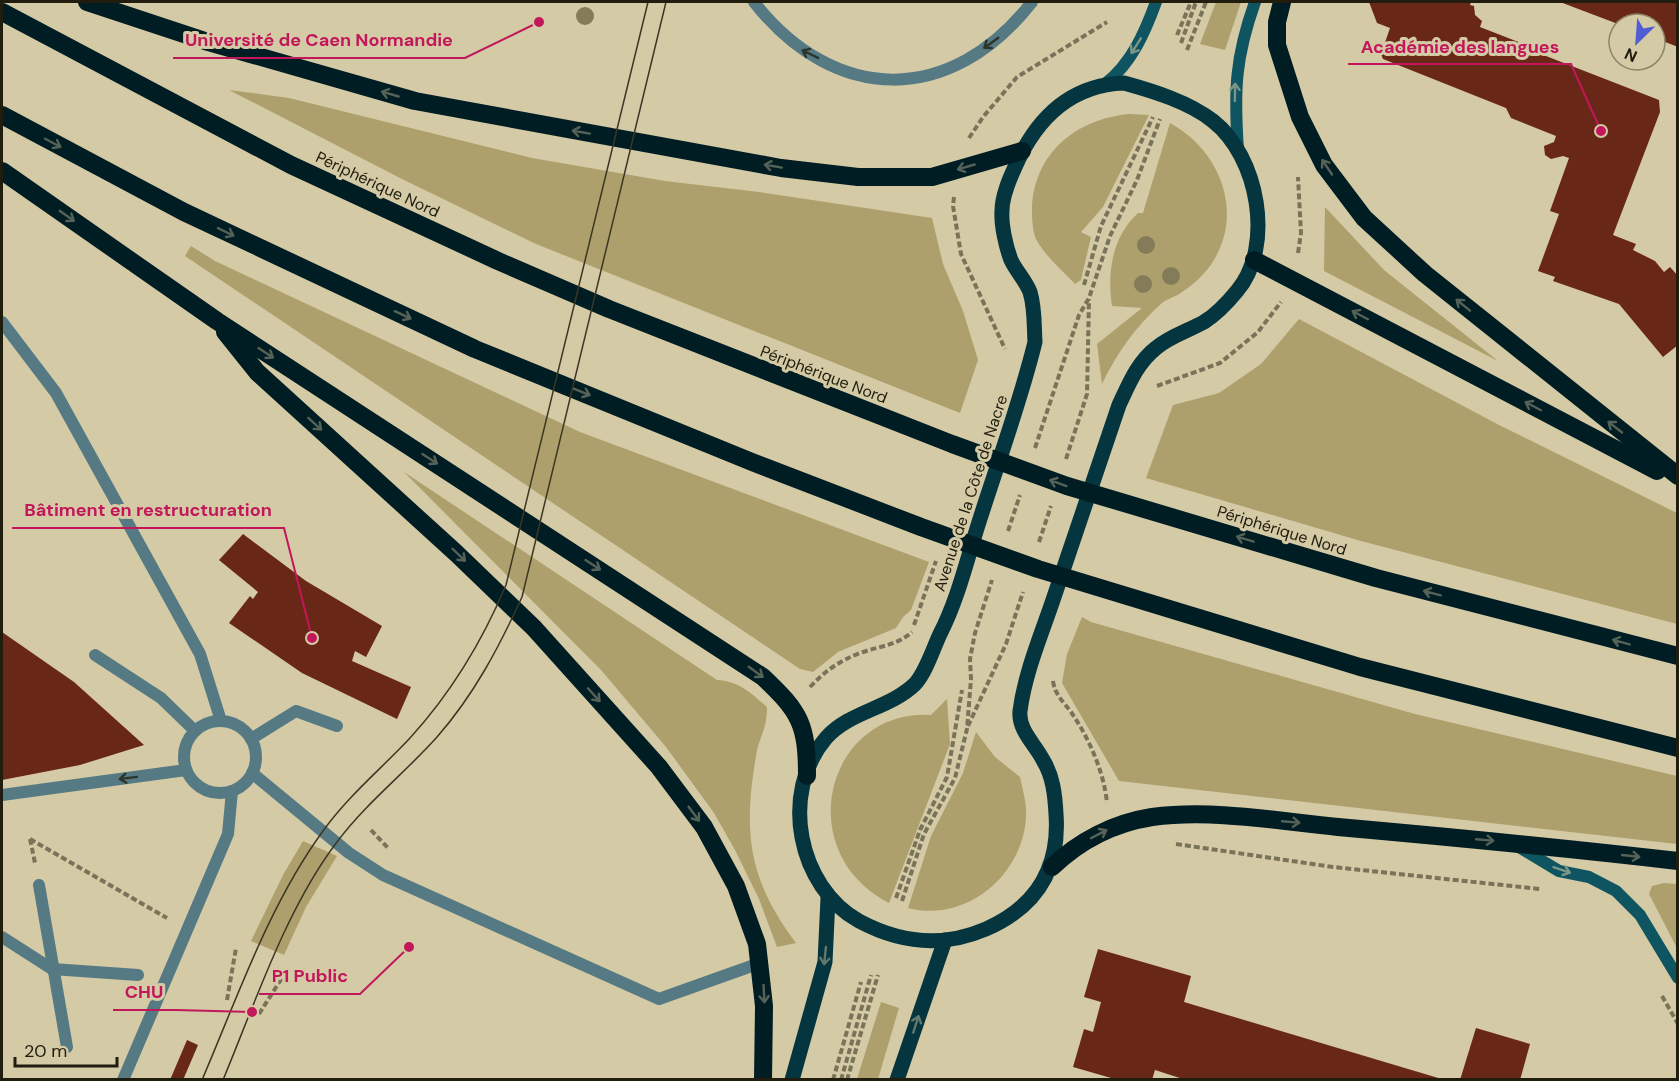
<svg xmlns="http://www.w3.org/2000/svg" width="1679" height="1081" viewBox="0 0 1679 1081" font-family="'DM Sans',sans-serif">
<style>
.green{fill:#aea06c}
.building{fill:#692717}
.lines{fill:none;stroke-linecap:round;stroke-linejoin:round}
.path{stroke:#797359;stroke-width:4;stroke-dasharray:6 3;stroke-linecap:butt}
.lane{stroke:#557a83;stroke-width:12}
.street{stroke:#557a83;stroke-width:12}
.secondary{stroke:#0f5461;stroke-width:12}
.primary{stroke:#05353e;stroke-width:15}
.highway{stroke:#001d23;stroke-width:18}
.tram{stroke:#3b3724;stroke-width:1.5}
.tree{fill:#847b58}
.oneway{stroke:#2d342b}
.oneway2{stroke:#7b9586}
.oneway3{stroke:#556257}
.oneway4{stroke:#62786c}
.labels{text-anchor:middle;stroke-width:6;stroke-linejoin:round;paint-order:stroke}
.street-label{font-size:16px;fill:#201d0e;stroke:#d4caa5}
.leader{fill:none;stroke:#c2185b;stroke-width:2}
.callout-dot{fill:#c2185b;stroke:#d4caa5;stroke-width:2}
.callout-label{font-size:18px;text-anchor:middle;font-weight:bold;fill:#c2185b;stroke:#d4caa5;stroke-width:6;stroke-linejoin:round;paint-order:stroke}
</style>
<rect width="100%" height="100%" fill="#d4caa5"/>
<g class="green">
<path d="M1216,2H1241L1225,50L1200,44Z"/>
<path d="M229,90L289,98L532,158L665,181L759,192L932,218L943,264L963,311L978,360L960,413L536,244L400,178Z"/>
<path d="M1129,114L1149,115L1103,207L1081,232L1091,237L1081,280L1075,284C1063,271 1044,255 1036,239C1032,230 1032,216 1032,207C1035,152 1077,119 1129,114Z"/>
<path d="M1170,123C1220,150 1245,213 1212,263C1204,275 1193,285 1182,292C1176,297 1168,298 1162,303C1136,326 1117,353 1102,384L1097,344L1142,308L1112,306C1107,272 1112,237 1138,213H1143Z"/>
<path d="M1325,207L1384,270L1498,361L1324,271Z"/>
<path d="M191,246L215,261L580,432L929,562L911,610L903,617L896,628L838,652L813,672L800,669L185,256Z"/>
<path d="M1299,319L1501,426L1677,513V624L1361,541L1146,478L1173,405L1219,393L1261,364Z"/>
<path d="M404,472L717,680C739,681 751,693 767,707C767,731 759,736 756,756C743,833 748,879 796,943L777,947L759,899L735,850L714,813L666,747L601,670Z"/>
<path d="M1082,617L1091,622L1415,714L1677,776V844L1119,781L1062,683L1067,654Z"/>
<path d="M947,699L950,744L889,903C790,852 826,709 931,715Z"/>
<path d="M976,732L995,757L1020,777C1023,791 1027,804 1026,818C1022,876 966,923 908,908L931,836L963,773Z"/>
<path d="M303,841L337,856L306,907L284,955L251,941L283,875Z"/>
<path d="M1664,883L1677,884V948L1649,894L1652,886Z"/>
<path d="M881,1002L899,1008L878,1079H857Z"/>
</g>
<g class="building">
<path d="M1369,2H1471L1470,5L1474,6L1475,15L1482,21L1480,27L1526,45L1528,49L1659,100L1660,112L1613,235L1636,244L1633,250L1655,261L1664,272L1670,267L1678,276V345L1663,357L1619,304L1553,281L1555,277L1538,271L1559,214L1550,211L1569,158L1563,156L1551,159L1545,155L1544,146L1554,142L1556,136L1511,118L1506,108L1383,59L1381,54L1390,28L1377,23Z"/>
<path d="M1560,2H1678V47L1655,38V24H1618Z"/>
<path d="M243,534L306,581L382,626L366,657L355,651L352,661L411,687L397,719L302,673L229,623L250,596L253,599L258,592L219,560Z"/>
<path d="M2,632L74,682L144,745L80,765L2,780Z"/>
<path d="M1098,949L1191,976L1184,1002L1445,1080H1186L1155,1070L1152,1080H1118L1073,1067L1084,1029L1093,1032L1101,1002L1084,997Z"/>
<path d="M1476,1028L1530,1044L1520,1080H1460Z"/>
<path d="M187,1040L198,1045L183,1080H170Z"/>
</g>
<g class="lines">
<g class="path">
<path d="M1177,35L1191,2"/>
<path d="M1181,43L1196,2"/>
<path d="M1187,50L1206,2"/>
<path d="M969,138L983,117L1017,77L1107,22"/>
<path d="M954,197L953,206L961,254L1005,349"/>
<path d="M1298,253L1301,233L1298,177"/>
<path d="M1084,285L1101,226L1153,117"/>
<path d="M1157,386L1220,363L1258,332L1281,302"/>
<path d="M1035,448L1079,315L1089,298L1110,236L1137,180L1160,119"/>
<path d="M1066,459L1087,394L1089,299"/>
<path d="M1008,531L1020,495"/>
<path d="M1039,542L1051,506"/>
<path d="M914,625L936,561"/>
<path d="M1053,681C1055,695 1063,701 1071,712C1089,738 1104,772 1107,803"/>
<path d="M810,687C825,671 839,661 860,653C879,646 896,646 912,632"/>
<path d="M968,726L1006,644L1023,592"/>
<path d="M371,830L388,848"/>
<path d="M30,839L167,918"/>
<path d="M30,839L35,863"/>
<path d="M1176,844L1333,867L1540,889"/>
<path d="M896,898L920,830L947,777L962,690"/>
<path d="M902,901L924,834L955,778L967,729L971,679L970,659L975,633L992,580"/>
<path d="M1662,996L1678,1024"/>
<path d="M227,1000L236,948"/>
<path d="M259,1014L287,970"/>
<path d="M833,1080L861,982"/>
<path d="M841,1080L871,975"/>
<path d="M847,1080L878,975"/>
</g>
<g class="lane">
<path d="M2,322L56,393L200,654L221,721"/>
<path d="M95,655L161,698L195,731"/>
<circle cx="220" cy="757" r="36"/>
<path d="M251,739L296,711L337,726"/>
<path d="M252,773L349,853L383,875L659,999L760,963"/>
<path d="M2,795L186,770"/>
<path d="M2,937L52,969L138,975"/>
<path d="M123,1080L228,834L232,791"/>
</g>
<g class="street">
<path d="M754,2C835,105 951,106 1032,2"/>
<path d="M39,885L67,1047"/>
</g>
<g class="secondary">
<path d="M1105,84C1132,63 1145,32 1156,2"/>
<path d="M1238,150C1234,91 1235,58 1255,2"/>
<path d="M1519,847L1559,871L1589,877L1616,891L1640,915L1678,978"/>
</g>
<g class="primary">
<path d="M1124,83C1153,91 1189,102 1213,121C1258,156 1275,246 1237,291C1228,302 1217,314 1204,322C1188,331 1170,336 1156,348C1137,363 1129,384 1119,405C1097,469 1076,533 1054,597C1042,633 1025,672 1020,711C1018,730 1035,744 1043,760C1053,776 1055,795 1056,814C1060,869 1036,907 986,929C942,948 900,943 859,921C798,887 779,793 826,738C850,711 889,709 915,684C926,672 933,649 940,634C958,599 967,559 979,522C998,462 1020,403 1035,342C1034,326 1035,308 1030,292C1026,281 1016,271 1011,260C1006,247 1001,225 1002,211C1002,196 1009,180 1015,167C1036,119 1070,85 1124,83Z"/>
<path d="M792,1080L825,962L828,898"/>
<path d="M897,1080L945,940"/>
</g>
<g class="highway">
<path d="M87,2L205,41L415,101L781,168L858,177H932L1022,151"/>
<path d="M1282,2L1277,22V45L1300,117L1324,165L1364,218L1425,274L1678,476"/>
<path d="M2,12L291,165L498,261L609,309L952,444L1067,486L1376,578L1678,656"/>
<path d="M2,115L184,212L475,349L752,462L921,527L1038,569L1360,667L1678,748"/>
<path d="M2,171L217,321L763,677C800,712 807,724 807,776"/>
<path d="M1254,260L1657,471"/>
<path d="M225,332L257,372L456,553L534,628L659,767L704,827L736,886L757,944L764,1006L763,1080"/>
<path d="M1052,867C1079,841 1114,823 1152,817C1213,809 1277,821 1338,827C1451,837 1564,848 1678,861"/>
</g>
<g class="tram">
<path d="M202,1080C238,996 269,905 323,831C348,796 381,769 410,738C452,692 482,642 506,585L648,2"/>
<path d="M223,1080C255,1003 287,907 337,842C366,803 405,773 437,737C474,695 499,647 522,597L666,2"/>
</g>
</g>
<g class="tree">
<circle cx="585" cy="16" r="9"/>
<circle cx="1146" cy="245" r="9"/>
<circle cx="1171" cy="276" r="9"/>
<circle cx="1143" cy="284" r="9"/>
</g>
<defs><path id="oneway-shaft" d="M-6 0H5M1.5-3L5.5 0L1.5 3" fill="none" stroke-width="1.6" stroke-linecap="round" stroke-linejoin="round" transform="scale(1.5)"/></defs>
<g class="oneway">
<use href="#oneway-shaft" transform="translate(991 43) rotate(144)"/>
<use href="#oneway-shaft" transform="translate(810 54) rotate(-154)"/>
<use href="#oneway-shaft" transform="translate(128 778) rotate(173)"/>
</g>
<g class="oneway2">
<use href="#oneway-shaft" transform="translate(1136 46) rotate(122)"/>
<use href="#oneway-shaft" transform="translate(1235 92) rotate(-89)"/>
<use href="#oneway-shaft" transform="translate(1562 870) rotate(19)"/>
</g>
<g class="oneway3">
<use href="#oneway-shaft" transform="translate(390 94) rotate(-164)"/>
<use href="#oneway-shaft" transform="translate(581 132) rotate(-170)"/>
<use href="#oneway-shaft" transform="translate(53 143) rotate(28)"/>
<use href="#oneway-shaft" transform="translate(773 166) rotate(-170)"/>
<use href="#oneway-shaft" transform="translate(966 167) rotate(164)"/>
<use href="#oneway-shaft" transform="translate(1327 167) rotate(-124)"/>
<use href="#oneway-shaft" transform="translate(67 216) rotate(35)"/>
<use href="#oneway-shaft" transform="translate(226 232) rotate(26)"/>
<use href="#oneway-shaft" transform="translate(1463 305) rotate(-141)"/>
<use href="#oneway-shaft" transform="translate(403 315) rotate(25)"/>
<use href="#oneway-shaft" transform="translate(1360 315) rotate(-152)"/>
<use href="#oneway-shaft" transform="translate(266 353) rotate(33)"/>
<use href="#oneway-shaft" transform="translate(582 392) rotate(22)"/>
<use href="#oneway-shaft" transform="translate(1533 406) rotate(-152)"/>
<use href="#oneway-shaft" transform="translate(315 424) rotate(42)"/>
<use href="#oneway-shaft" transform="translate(1615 427) rotate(-142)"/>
<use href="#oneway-shaft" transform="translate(430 459) rotate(33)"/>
<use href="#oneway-shaft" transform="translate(1058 483) rotate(-160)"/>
<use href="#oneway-shaft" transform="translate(1245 539) rotate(-163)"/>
<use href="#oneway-shaft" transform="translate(459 555) rotate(44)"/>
<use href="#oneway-shaft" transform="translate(593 565) rotate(33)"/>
<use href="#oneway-shaft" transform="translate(1432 593) rotate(-165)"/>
<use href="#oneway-shaft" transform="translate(1621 642) rotate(-165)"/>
<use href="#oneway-shaft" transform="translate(756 672) rotate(36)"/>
<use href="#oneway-shaft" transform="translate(594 695) rotate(48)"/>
<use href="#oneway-shaft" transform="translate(694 814) rotate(53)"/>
<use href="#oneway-shaft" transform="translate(1291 822) rotate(5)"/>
<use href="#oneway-shaft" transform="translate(1099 834) rotate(-27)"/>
<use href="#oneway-shaft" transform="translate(1485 840) rotate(5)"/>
<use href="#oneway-shaft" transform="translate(1631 856) rotate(6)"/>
<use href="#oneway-shaft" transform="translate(764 994) rotate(87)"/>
</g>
<g class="oneway4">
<use href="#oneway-shaft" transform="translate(825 956) rotate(96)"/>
<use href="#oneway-shaft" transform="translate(916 1024) rotate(-72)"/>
</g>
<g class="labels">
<g class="street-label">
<text transform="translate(378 184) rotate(25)" y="6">Périphérique Nord</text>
<text transform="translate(824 374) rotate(21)" y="6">Périphérique Nord</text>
<text transform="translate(970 493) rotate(-72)" y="6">Avenue de la Côte de Nacre</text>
<text transform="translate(1282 530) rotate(17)" y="6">Périphérique Nord</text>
</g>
</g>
<path class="leader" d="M539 22L465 58H173M1601 131L1571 64H1348M312 638L284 528H12M409 947L360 994H259M252 1012L176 1010H113"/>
<g class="callout-dot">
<circle cx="539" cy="22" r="6"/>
<circle cx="1601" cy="131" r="6"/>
<circle cx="312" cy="638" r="6"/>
<circle cx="409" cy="947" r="6"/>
<circle cx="252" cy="1012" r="6"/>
</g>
<g class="callout-label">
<text x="319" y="46">Université de Caen Normandie</text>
<text x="1460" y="53">Académie des langues</text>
<text x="148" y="516">Bâtiment en restructuration</text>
<text x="310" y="982">P1 Public</text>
<text x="144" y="998">CHU</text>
</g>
<rect width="1679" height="1081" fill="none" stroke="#201d0e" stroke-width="6"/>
<g transform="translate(1637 42) rotate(205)"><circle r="28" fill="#d4caa5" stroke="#8c8569" stroke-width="1.5"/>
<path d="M0-4.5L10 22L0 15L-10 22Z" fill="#525dd3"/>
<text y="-9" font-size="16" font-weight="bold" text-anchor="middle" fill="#201d0e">N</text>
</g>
<path d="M15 1057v9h102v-9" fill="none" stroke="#201d0e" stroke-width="3"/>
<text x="24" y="1057" font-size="18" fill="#201d0e" stroke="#d4caa5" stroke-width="4.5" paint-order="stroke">20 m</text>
</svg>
